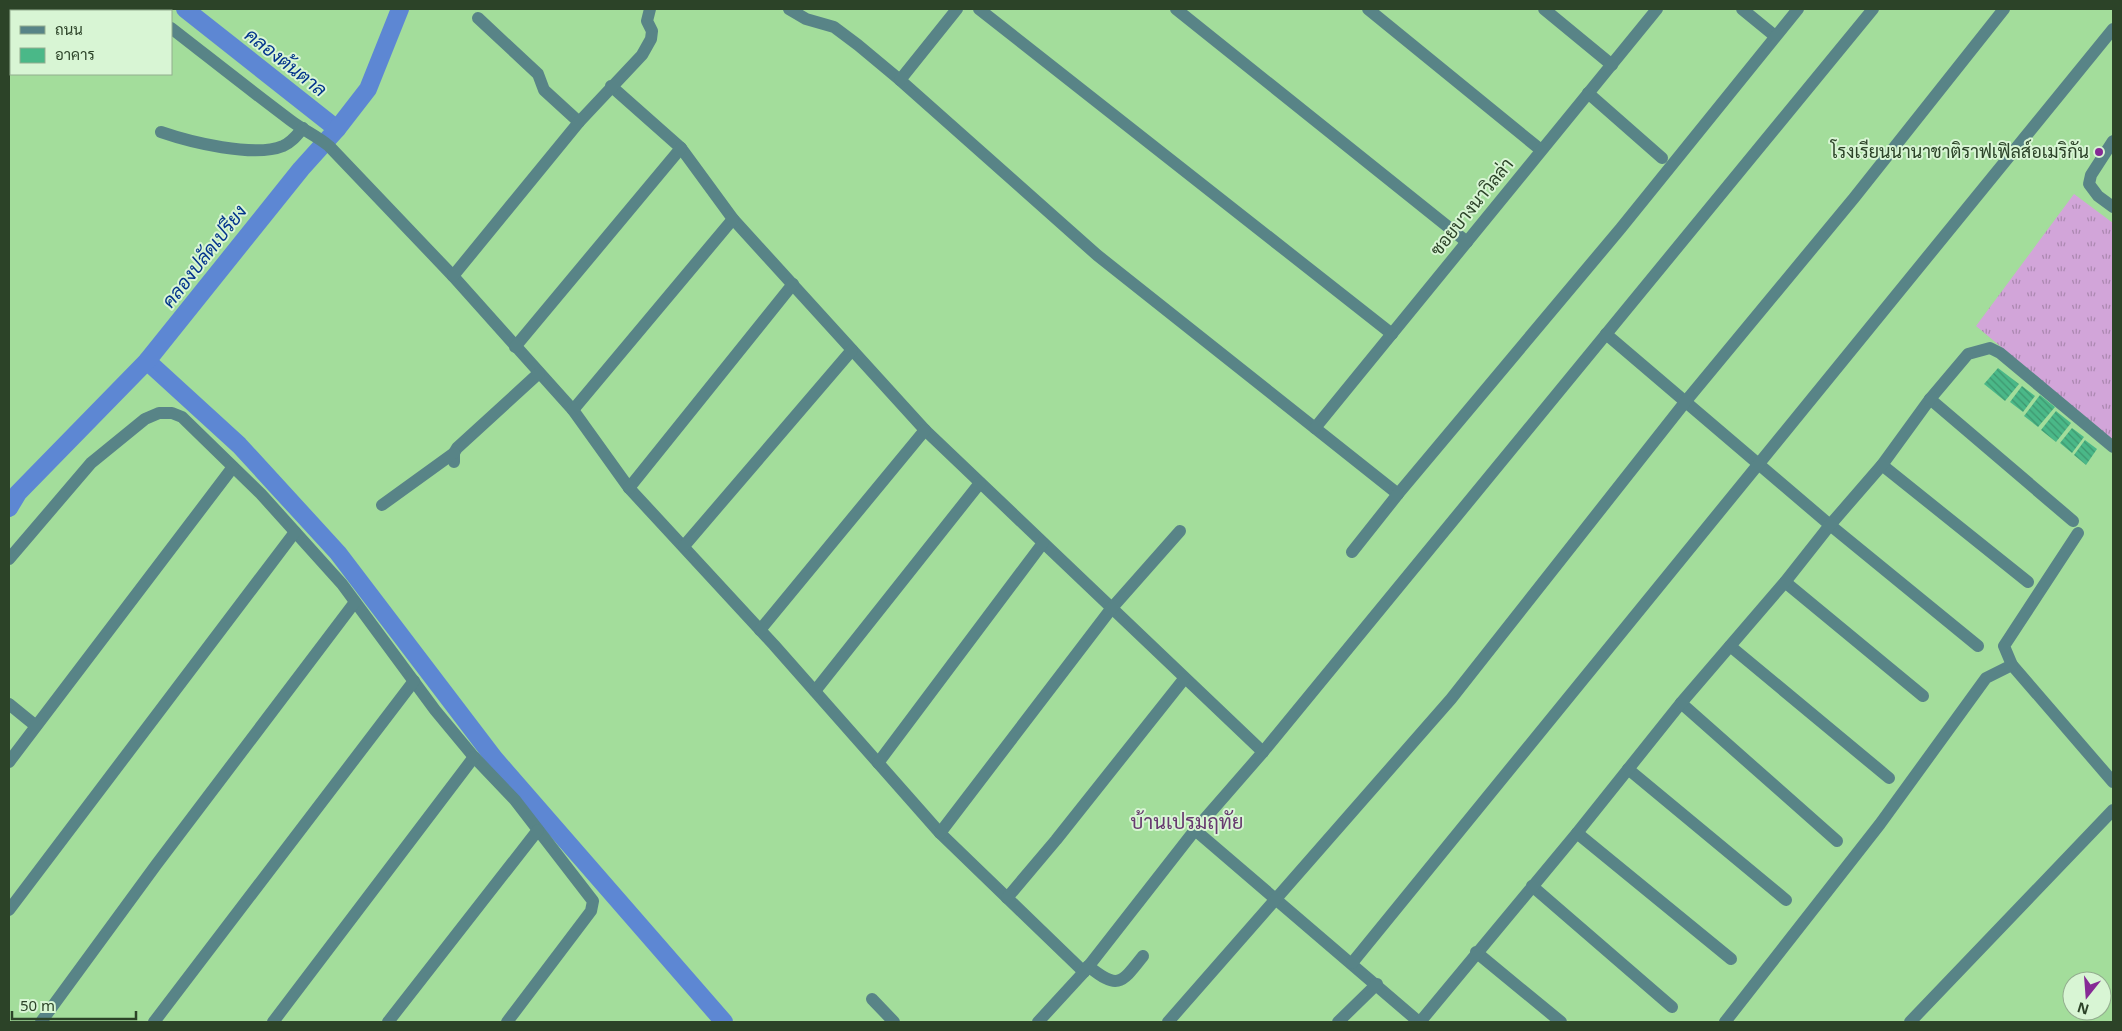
<svg xmlns="http://www.w3.org/2000/svg" width="2122" height="1031" viewBox="0 0 2122 1031" font-family="'Noto Sans',Sarabun,sans-serif">
<style>
.grass{fill:url(#grass-tufts)}
.lines{fill:none;stroke-linecap:round;stroke-linejoin:round}
.canal{stroke:#5d87d3;stroke-width:18}
.building{fill:url(#building-back-hatch)}
.minor{stroke:#588487;stroke-width:12}
.poi-dot{fill:#862a95;stroke:#d8f5d4;stroke-width:2}
.labels{text-anchor:middle;stroke-width:4;stroke-linejoin:round;paint-order:stroke}
.poi-label{font-size:18px;fill:#2c4328;stroke:#d8f5d4;text-anchor:end}
.street-label{font-size:18px;fill:#2c4328;stroke:#d8f5d4}
.water-label{font-size:19px;font-style:italic;fill:#03348c;stroke:#d8f5d4}
.quarter-label{font-size:20px;fill:#673a6f;stroke:#d8f5d4}
</style>
<defs>
<pattern id="grass-tufts" width="24" height="20" patternUnits="userSpaceOnUse" patternTransform="scale(1.25)"><rect width="24" height="20" fill="#d2a5d9"/><path d="M3 7l-1-3M5 7V3M7 7l1-3M15 17l-1-3M17 17v-4M19 17l1-3" fill="none" stroke="#ab88b0"/></pattern>
<pattern id="building-back-hatch" width="6" height="6" patternUnits="userSpaceOnUse" patternTransform="scale(1.25)"><rect width="6" height="6" fill="#4ab888"/><path d="M-1 5l2 2M0 0l6 6M5-1l2 2" fill="none" stroke="#3e976f"/></pattern>
</defs>
<rect width="100%" height="100%" fill="#a3dd9b"/>
<path class="grass" d="M2074,194L2113,223V440L1976,326Z"/>
<g class="lines">
<g class="canal">
<path d="M185,9L337,129"/>
<path d="M147,361L239,445L338,553L494,758L724,1022"/>
<path d="M9,508L18,493L147,361L301,169L337,129L368,89L400,9"/>
</g>
</g>
<g class="building">
<path d="M1998,368L2019,384L2005,401L1984,384Z"/>
<path d="M2022,386L2035,396L2023,412L2010,402Z"/>
<path d="M2040,395L2055,407L2038,427L2024,416Z"/>
<path d="M2056,411L2071,423L2056,442L2041,430Z"/>
<path d="M2072,428L2084,437L2072,453L2060,443Z"/>
<path d="M2085,440L2097,449L2086,465L2074,455Z"/>
</g>
<g class="lines">
<g class="minor">
<path d="M789,9L806,19L834,27L858,45L900,80L1097,255L1398,494"/>
<path d="M979,9L1392,334"/>
<path d="M1176,9L1467,242"/>
<path d="M1368,9L1541,150"/>
<path d="M1544,9L1612,65"/>
<path d="M1742,9L1775,36"/>
<path d="M478,18L538,74L544,90L579,122"/>
<path d="M171,28C211,59 250,90 290,120C303,130 317,136 329,146L453,276L573,410L629,488L774,645L940,833L1084,972"/>
<path d="M900,80L957,9"/>
<path d="M611,86L681,148L733,219L925,430L1263,752"/>
<path d="M1588,93L1662,158"/>
<path d="M161,132C190,142 254,158 283,146C292,142 297,135 303,128"/>
<path d="M2113,141L2091,175L2089,184L2098,196L2113,207"/>
<path d="M453,276L579,122L642,55L651,39L652,31L647,21L650,9"/>
<path d="M1606,334L1830,525L1978,646"/>
<path d="M515,347L681,148"/>
<path d="M1930,399L2073,521"/>
<path d="M573,410L733,219"/>
<path d="M1315,428L1657,9"/>
<path d="M454,462V453L457,448L539,373"/>
<path d="M1882,465L2028,582"/>
<path d="M629,488L793,284"/>
<path d="M382,505L454,453"/>
<path d="M684,546L852,350"/>
<path d="M1352,552L1398,494L1621,228L1798,9"/>
<path d="M9,559L91,463L145,419L159,413H172L182,417L261,494L342,584L435,710L474,757L515,800L593,901L591,911L507,1022"/>
<path d="M1785,582L1923,696"/>
<path d="M760,630L925,430"/>
<path d="M1730,646L1889,778"/>
<path d="M2012,665L2113,782"/>
<path d="M815,691L980,483"/>
<path d="M1681,703L1837,841"/>
<path d="M9,704L36,726"/>
<path d="M9,762L233,467"/>
<path d="M878,763L1043,543"/>
<path d="M1628,769L1786,900"/>
<path d="M1195,830L1419,1022"/>
<path d="M940,833L1111,609L1180,531"/>
<path d="M1577,833L1731,959"/>
<path d="M1532,886L1672,1007"/>
<path d="M1007,898L1056,840L1184,679"/>
<path d="M9,910L295,532"/>
<path d="M1476,952L1561,1022"/>
<path d="M1352,963L2113,29"/>
<path d="M1088,966C1118,990 1121,984 1143,956"/>
<path d="M872,999L894,1022"/>
<path d="M41,1022L156,865L355,602"/>
<path d="M154,1022L414,681"/>
<path d="M273,1022L474,757"/>
<path d="M388,1022L538,830"/>
<path d="M1038,1022L1084,972L1195,830L1263,752L1873,9"/>
<path d="M1168,1022L1451,699L1686,401L1854,198L2004,9"/>
<path d="M1338,1022L1377,984"/>
<path d="M1420,1022L1577,833L1681,703L1785,582L1830,525L1882,465L1930,399L1968,354L1990,348L2000,353L2113,447"/>
<path d="M1725,1022L1880,824L1986,678L2012,665L2004,646L2078,533"/>
<path d="M1910,1022L2113,810"/>
</g>
</g>
<circle class="poi-dot" cx="2099" cy="152" r="5"/>
<g class="labels">
<g class="poi-label">
<text x="2089" y="158">โรงเรียนนานาชาติราฟเฟิลส์อเมริกัน</text>
</g>
<g class="street-label">
<text transform="translate(1472 207) rotate(-51)" y="6">ซอยบางนาวิลล่า</text>
</g>
<g class="water-label">
<text transform="translate(286 62) rotate(38)" y="7">คลองต้นตาล</text>
<text transform="translate(204 256) rotate(-52)" y="7">คลองปลัดเปรียง</text>
</g>
<g class="quarter-label">
<text x="1187" y="829">บ้านเปรมฤทัย</text>
</g>
</g>
<rect width="2122" height="1031" fill="none" stroke="#2c4328" stroke-width="20"/>
<rect x="10" y="10" width="162" height="65" fill="#d8f5d4" stroke="#93ae8f"/>
<rect x="20" y="26" width="25" height="8" fill="#588487" stroke="#93ae8f"/>
<text x="55" y="35" font-size="15" fill="#2c4328">ถนน</text>
<rect x="20" y="48" width="25" height="15" fill="#4ab888" stroke="#93ae8f"/>
<text x="55" y="60" font-size="15" fill="#2c4328">อาคาร</text>
<g transform="translate(2087 996) rotate(197)"><circle r="24" fill="#d8f5d4" stroke="#93ae8f"/>
<path d="M0-4L9 19L0 12L-9 19Z" fill="#862a95"/>
<text y="-8" font-size="14" font-weight="bold" text-anchor="middle" fill="#2c4328">N</text>
</g>
<path d="M12 1011v8h124v-8" fill="none" stroke="#2c4328" stroke-width="2.5"/>
<text x="20" y="1011" font-size="15" fill="#2c4328" stroke="#d8f5d4" stroke-width="4" paint-order="stroke">50 m</text>
</svg>
